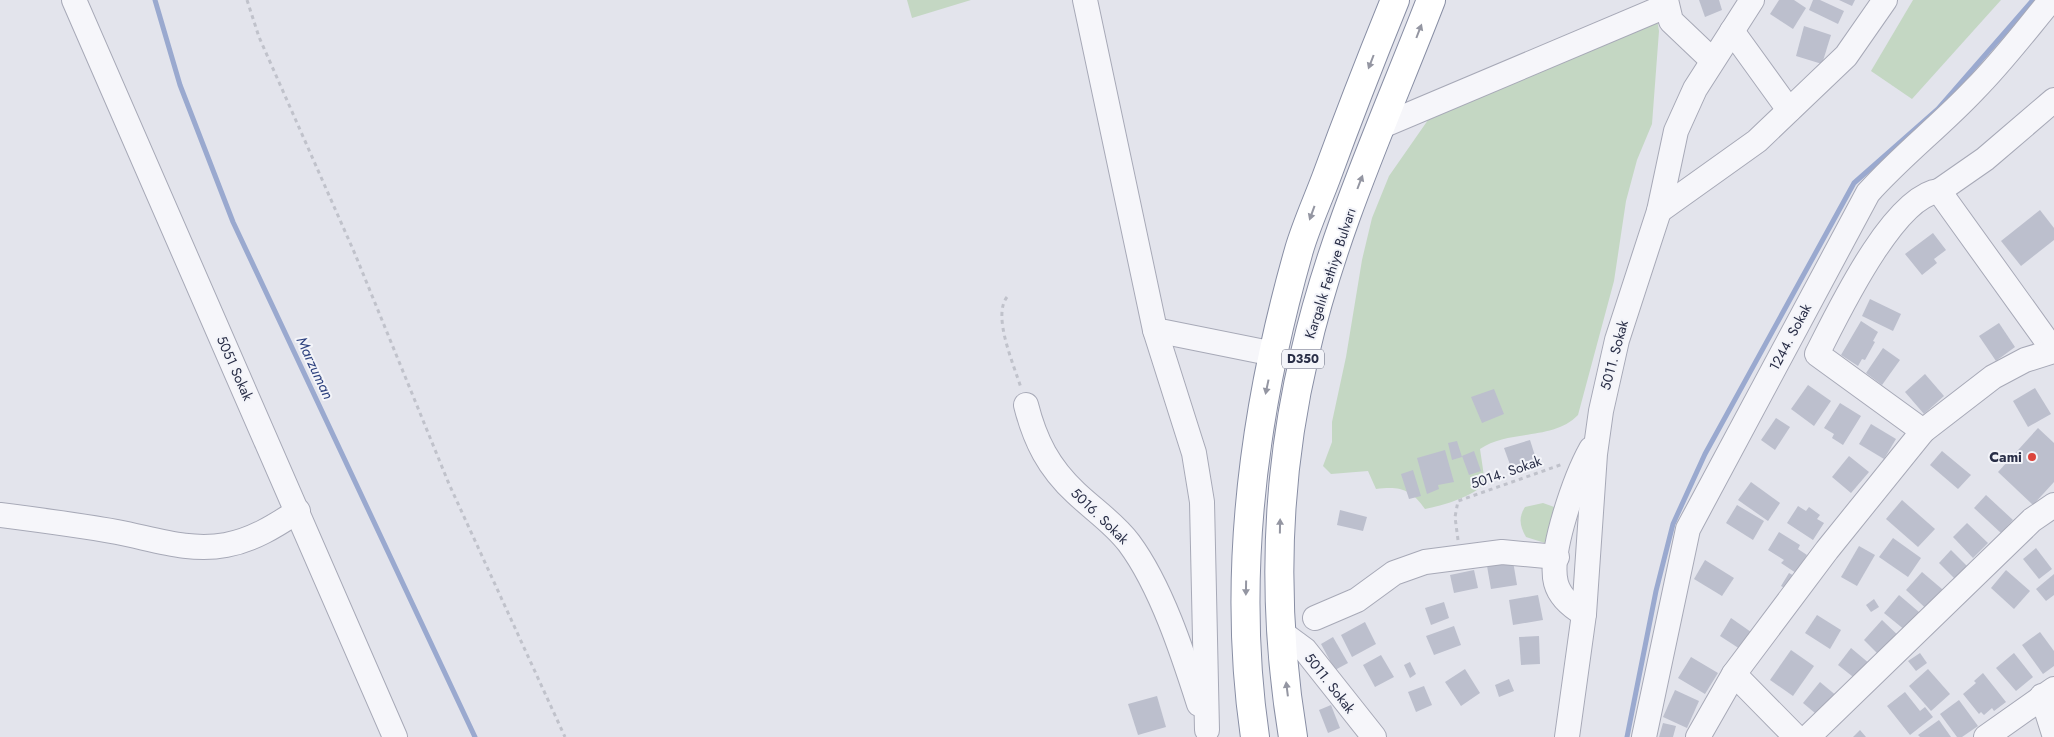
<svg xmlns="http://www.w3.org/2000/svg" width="2054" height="737" viewBox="0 0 2054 737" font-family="Jost,sans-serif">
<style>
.green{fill:#c4d7c3}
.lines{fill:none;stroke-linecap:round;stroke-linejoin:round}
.stream{stroke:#9aa9cf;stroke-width:5}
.building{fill:#bcbfcd}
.minor-casing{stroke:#a7a9b7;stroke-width:26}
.highway-casing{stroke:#888ea4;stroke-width:30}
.path{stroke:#c0c2cb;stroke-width:3;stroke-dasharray:4 4;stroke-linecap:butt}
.minor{stroke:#f6f6fa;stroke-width:24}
.highway{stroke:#fff;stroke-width:28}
.oneway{fill:#9496a2}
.poi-dot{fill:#dc453d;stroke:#f3f4f9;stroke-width:2}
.labels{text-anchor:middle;stroke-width:4;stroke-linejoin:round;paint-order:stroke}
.shield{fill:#f3f4f9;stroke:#65697c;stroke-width:1}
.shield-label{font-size:12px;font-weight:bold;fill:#282d46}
.street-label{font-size:14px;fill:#282d46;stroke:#f3f4f9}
.poi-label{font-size:14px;font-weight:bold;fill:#282d46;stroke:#f3f4f9;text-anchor:end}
.water-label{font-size:15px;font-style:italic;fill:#2e427f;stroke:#f3f4f9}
</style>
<rect width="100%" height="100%" fill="#e3e4ec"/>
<g class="green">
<path d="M907,0H971L912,18Z"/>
<path d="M1913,0H2001L1912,99L1871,71Z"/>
<path d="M1657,19L1659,31L1652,124L1637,160L1626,201L1614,281L1578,415C1553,441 1509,429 1480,449L1485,483C1474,496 1442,506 1425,509C1411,489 1400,486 1376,489L1368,471L1331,474L1323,466L1332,442V422L1346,357L1362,260L1372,218L1389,176L1428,120Z"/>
<path d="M1543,503L1557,508L1554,540L1545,543L1526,537C1520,526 1518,518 1525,507Z"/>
</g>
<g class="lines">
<g class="stream">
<path d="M155,0L180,85L233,222L475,737"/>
<path d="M1627,737L1656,591L1673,524L1705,454L1854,183L1938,109L2033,0"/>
</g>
</g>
<g class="building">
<path d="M1699,0H1719L1722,10L1705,17Z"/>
<path d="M1779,0H1794L1806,8L1793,29L1770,14Z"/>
<path d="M1813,0H1820L1844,11L1838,24L1809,10Z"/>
<path d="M1839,0H1855L1852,6Z"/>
<path d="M1804,26L1831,35L1822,64L1796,56Z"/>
<path d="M2040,210L2054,228V240L2021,266L2001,241Z"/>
<path d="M1933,233L1946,250L1934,259L1937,263L1922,275L1905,254Z"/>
<path d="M1870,299L1901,314L1893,331L1862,316Z"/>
<path d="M1861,321L1878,332L1873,341L1875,342L1865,360L1862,359L1858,366L1841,355Z"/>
<path d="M1999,323L2015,347L1996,361L1979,336Z"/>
<path d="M1883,348L1900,360L1882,385L1866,373Z"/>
<path d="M1925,374L1944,396L1924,414L1905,392Z"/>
<path d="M1808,385L1831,401L1814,426L1791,409Z"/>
<path d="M2035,388L2051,414L2028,427L2013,401Z"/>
<path d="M1494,389L1504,414L1482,423L1471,397Z"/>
<path d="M1840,403L1861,416L1843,445L1832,438L1834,434L1824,428Z"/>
<path d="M1776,418L1790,427L1775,450L1761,440Z"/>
<path d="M1871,424L1896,439L1884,459L1859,444Z"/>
<path d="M2038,428L2054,443V482L2033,505L1998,472Z"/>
<path d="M1530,440L1538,465L1513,473L1504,448Z"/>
<path d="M1457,441L1462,457L1452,460L1448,443Z"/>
<path d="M1445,450L1454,482L1438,485L1439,489L1427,494L1417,458Z"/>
<path d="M1474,451L1481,471L1469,475L1462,456Z"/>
<path d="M1942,451L1971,475L1958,489L1930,465Z"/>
<path d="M1849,456L1869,472L1851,493L1832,477Z"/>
<path d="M1413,470L1421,496L1409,499L1401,474Z"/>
<path d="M1751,482L1780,503L1768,521L1738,500Z"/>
<path d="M1986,495L2013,520L2001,533L1974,508Z"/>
<path d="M1902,500L1935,529L1918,547L1886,519Z"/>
<path d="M1737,505L1764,521L1753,540L1726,523Z"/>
<path d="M1798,506L1806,511L1809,507L1820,515L1817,519L1824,523L1813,540L1787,523Z"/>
<path d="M1340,510L1367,517L1363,531L1337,525Z"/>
<path d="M1967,523L1988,543L1973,558L1953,537Z"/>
<path d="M1779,532L1800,545L1798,549L1807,555L1796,573L1781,563L1784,560L1768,550Z"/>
<path d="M1893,538L1921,558L1908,577L1879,557Z"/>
<path d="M1859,546L1875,555L1857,586L1841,577Z"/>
<path d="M2036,548L2052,569L2039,579L2023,559Z"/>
<path d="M1951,550L1971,570L1959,583L1939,563Z"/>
<path d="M1705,560L1734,578L1722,596L1694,579Z"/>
<path d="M1513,561L1517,585L1491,589L1487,566Z"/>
<path d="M1474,570L1478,588L1454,593L1450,575Z"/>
<path d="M2006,570L2030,591L2014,609L1991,588Z"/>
<path d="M1922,572L1949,595L1932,614L1906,590Z"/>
<path d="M1789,573L1798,578L1790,591L1781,586Z"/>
<path d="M2054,574V595L2046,601L2036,589Z"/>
<path d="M1538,595L1543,620L1513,625L1509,600Z"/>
<path d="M1899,595L1926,618L1911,635L1884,613Z"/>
<path d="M1874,599L1879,607L1871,612L1866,605Z"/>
<path d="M1444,602L1449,618L1431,625L1425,608Z"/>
<path d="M1817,615L1841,630L1830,649L1805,633Z"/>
<path d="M1731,618L1751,632L1740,649L1720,636Z"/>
<path d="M1882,620L1904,641L1885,661L1864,640Z"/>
<path d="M1365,622L1376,644L1352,657L1341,635Z"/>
<path d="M1454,626L1461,645L1434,655L1426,636Z"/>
<path d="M2040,632L2054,651V666L2043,674L2022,645Z"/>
<path d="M1539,636L1540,664L1521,665L1519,637Z"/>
<path d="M1333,637L1348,663L1335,670L1321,644Z"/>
<path d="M1851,648L1870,664L1857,680L1838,665Z"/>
<path d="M1791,650L1814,666L1793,696L1770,680Z"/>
<path d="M1920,653L1927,663L1916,671L1908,661Z"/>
<path d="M2014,653L2033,677L2016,691L1996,668Z"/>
<path d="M1381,655L1394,677L1375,687L1363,665Z"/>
<path d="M1691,657L1718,673L1705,694L1678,678Z"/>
<path d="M1410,662L1416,674L1410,678L1404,665Z"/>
<path d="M1465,669L1480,693L1461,706L1445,682Z"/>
<path d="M1928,669L1950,694L1931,711L1909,686Z"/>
<path d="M1983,673L2006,702L1994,711L1992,708L1984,715L1981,712L1979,714L1963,694L1976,683L1974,681Z"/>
<path d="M1509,679L1514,691L1499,697L1495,685Z"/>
<path d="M1820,682L1838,697L1821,718L1803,703Z"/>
<path d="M1424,686L1432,705L1416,712L1408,692Z"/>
<path d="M1675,690L1699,701L1687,728L1663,717Z"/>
<path d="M1905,692L1920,711L1925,707L1933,717L1910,735L1887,706Z"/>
<path d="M1157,696L1166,727L1138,735L1128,704Z"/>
<path d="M1959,700L1978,726L1962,737H1957L1940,714Z"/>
<path d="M1331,705L1340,728L1328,733L1319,710Z"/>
<path d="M1939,720L1951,737H1920L1918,735Z"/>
<path d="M1663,723L1676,726L1673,737H1659Z"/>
<path d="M1860,730L1866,737H1853Z"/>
</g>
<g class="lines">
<defs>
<g id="minor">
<path d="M74,0L395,737"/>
<path d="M1085,0L1155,330L1274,354"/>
<path d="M1666,0L1671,21L1712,60"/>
<path d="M1732,31L1789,110"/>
<path d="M1382,126L1666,6"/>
<path d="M1939,191L1985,159L2054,100"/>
<path d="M1659,211L1757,141L1846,56L1885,0"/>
<path d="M1155,330L1194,453L1202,502L1207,730"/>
<path d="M1026,405C1035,441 1049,468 1076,493C1094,510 1115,524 1129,543C1161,586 1183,654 1199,704"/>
<path d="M1923,431L1817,354C1837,315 1893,196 1939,191L2054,351"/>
<path d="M0,515C39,520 78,525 117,532C154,539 189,552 226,545C253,540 275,526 298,511"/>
<path d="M1584,614C1572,607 1560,598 1556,583C1548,553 1576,476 1591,449"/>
<path d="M1315,618L1357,600L1394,573L1425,562L1502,552L1557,557"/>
<path d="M1282,633L1305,650L1374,737"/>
<path d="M1734,674L1796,737"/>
<path d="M2042,696L2054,734"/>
<path d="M1567,737L1584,614L1595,454L1601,411L1617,340L1659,211L1676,131L1695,89L1752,0"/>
<path d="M1644,737L1688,529L1868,193C1901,156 1940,126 1974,90C2002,62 2026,30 2051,0"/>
<path d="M1698,737L1734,674L1827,550L1923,431L1993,377L2025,360L2054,351"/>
<path d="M1808,737L2032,520L2054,505"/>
<path d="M1986,737L2054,689"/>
</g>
<g id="highway">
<path d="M1255,737C1231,573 1254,408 1299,250C1306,226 1317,202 1326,178C1348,118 1371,59 1395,0"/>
<path d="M1293,737C1272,609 1275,479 1305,353C1332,233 1387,114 1431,0"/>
</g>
</defs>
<use href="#minor" class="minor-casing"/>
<use href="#highway" class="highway-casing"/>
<g class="path">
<path d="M247,0L259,37L355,254L449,484L565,737"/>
<path d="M1007,297C992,316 1014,365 1021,388"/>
<path d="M1458,540L1455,517L1458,501L1563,464"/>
</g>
<use href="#minor" class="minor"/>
<use href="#highway" class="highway"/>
</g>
<defs><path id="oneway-solid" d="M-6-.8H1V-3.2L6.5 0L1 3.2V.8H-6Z" transform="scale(1.25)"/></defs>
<g class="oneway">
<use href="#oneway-solid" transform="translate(1419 31) rotate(-69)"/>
<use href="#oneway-solid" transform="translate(1371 62) rotate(111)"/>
<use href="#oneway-solid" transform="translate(1360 182) rotate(-69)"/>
<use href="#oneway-solid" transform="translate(1312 213) rotate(110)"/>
<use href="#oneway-solid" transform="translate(1267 387) rotate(102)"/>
<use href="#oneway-solid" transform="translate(1280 526) rotate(-89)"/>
<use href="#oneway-solid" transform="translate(1246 588) rotate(91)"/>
<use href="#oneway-solid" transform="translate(1287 689) rotate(-97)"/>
</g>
<circle class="poi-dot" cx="2032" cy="457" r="5"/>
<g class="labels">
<rect class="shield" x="1282" y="349.5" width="42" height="19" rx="4"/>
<g class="shield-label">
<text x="1303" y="363">D350</text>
</g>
<g class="street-label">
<text transform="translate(1330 273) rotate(-72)" y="5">Kargalık Fethiye Bulvarı</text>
<text transform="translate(1790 337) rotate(-62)" y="5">1244. Sokak</text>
<text transform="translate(1614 355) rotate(-75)" y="5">5011. Sokak</text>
<text transform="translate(235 368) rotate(66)" y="5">5051 Sokak</text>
<text transform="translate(1506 472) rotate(-19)" y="5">5014. Sokak</text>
<text transform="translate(1100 516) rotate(44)" y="5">5016. Sokak</text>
<text transform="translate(1330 683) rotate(52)" y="5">5011. Sokak</text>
</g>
<g class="poi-label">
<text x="2022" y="462">Cami</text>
</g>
<g class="water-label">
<text transform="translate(315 368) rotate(65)" y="5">Marzuman</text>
</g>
</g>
</svg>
